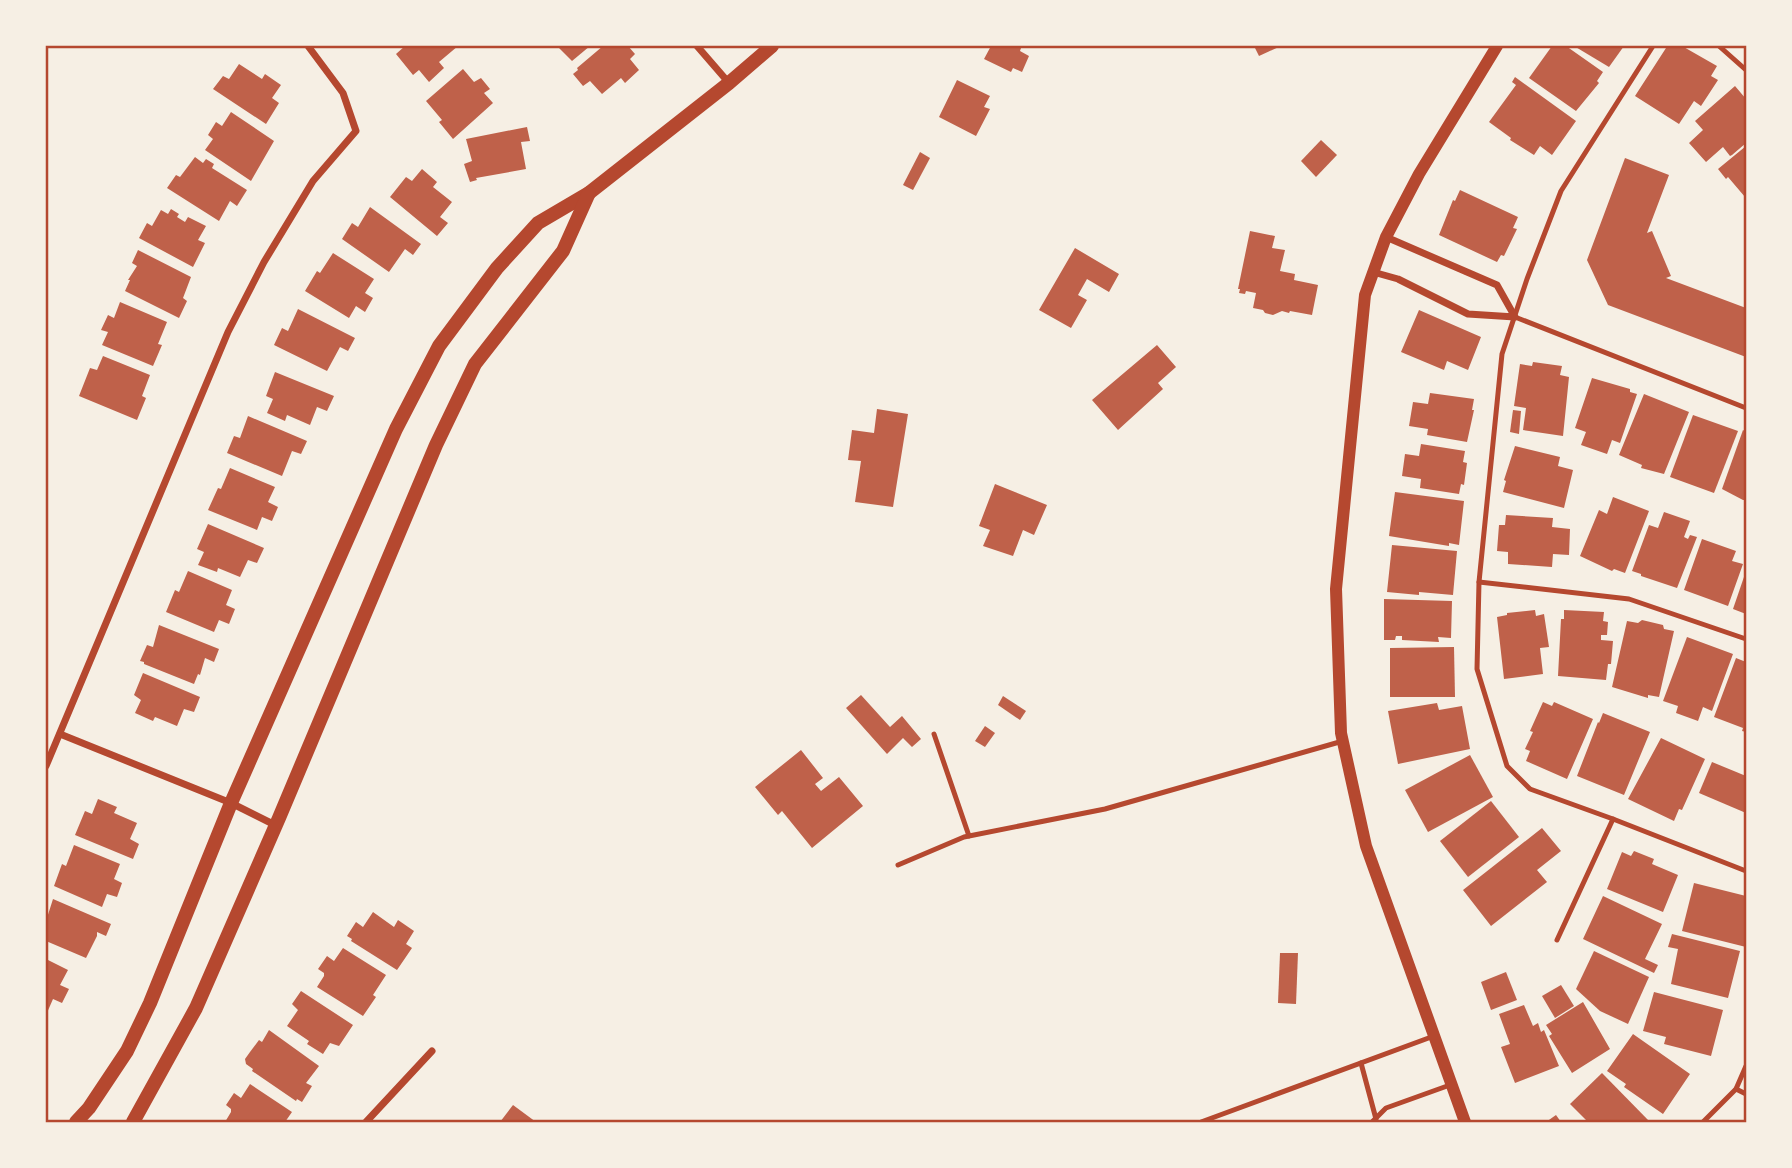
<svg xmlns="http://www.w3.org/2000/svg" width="1792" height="1168" viewBox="0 0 1792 1168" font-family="Quicksand,sans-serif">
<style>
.building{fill:#bf614a}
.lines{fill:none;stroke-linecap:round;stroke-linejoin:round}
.service{stroke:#b5482f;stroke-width:5}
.minor{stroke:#b5482f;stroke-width:7}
.tertiary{stroke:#b5482f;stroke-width:12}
.secondary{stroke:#b5482f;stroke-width:14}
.neatline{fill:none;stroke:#b5482f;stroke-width:2.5}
</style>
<rect width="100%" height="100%" fill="#f6efe4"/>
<g class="building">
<path d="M405,46H458L439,62L444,68L429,82L419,70L413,75L396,54Z"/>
<path d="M557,46H590L572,61Z"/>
<path d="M603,46H628L635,54L630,59L639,70L625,83L621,78L602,94L590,81L583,86L573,74L578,70L577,68Z"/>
<path d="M991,46H1016L1021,48L1020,51L1029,56L1022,72L1013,68L1011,72L984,59Z"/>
<path d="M1254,46H1281L1259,56Z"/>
<path d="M1552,46H1566L1603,72L1597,81L1599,83L1576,111L1529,78Z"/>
<path d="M1574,46H1624L1609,67Z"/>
<path d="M1682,46L1717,66L1711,76L1718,80L1701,106L1694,101L1679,124L1635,96L1666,48H1681Z"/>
<path d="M239,64L262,79L265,74L281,85L272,98L279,103L266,124L213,89L223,76L229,79Z"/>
<path d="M463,69L474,82L481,78L490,89L484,93L493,103L453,139L439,122L442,120L426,101Z"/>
<path d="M1515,77L1576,121L1552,155L1540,146L1534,155L1510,140L1511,138L1489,122L1516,85L1512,82Z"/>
<path d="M957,80L990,96L984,107L990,109L976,136L939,117Z"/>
<path d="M1735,86L1746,99V143L1732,155L1730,156L1723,147L1706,162L1689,143L1703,130L1695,121Z"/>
<path d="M231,112L274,141L251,181L205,150L213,139L208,135L216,122L222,126Z"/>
<path d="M527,127L530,141L521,142L526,169L476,178L477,180L470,182L464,164L472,161L466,139Z"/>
<path d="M1321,140L1337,155L1316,177L1301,161Z"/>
<path d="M1746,146V196L1745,197L1728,177L1726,179L1718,169Z"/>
<path d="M920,152L930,158L913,190L903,185Z"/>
<path d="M195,157L203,163L206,159L214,164L212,168L247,190L237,206L230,201L219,221L167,188L176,175L180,177Z"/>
<path d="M1625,158L1669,175L1647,233L1652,231L1671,276L1666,278L1746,308V357L1608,305L1587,260Z"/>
<path d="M422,169L437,182L433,187L452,202L440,217L448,223L437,236L390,197L406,177L412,181Z"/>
<path d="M1460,190L1518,217L1513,228L1517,229L1504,256L1501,255L1497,262L1439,235L1453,200L1455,201Z"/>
<path d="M370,207L421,244L413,255L405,249L389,272L342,239L352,223L358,227Z"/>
<path d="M171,209L179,214L177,217L185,222L188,217L206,226L198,240L205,243L193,267L139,238L147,223L152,226L161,210L168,214Z"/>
<path d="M1250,231L1275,236L1272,248L1285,250L1280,271L1295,274L1294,280L1318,285L1312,315L1290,311L1289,313L1282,311L1273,315L1265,313L1263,310L1253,308L1256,293L1246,291L1245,294L1239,293L1240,289H1238Z"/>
<path d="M1075,248L1119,274L1109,292L1087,279L1078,295L1087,300L1071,328L1039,310Z"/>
<path d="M138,250L191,277L183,298L187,301L179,318L125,291L130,280H128L137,266L132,263Z"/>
<path d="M333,253L374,279L365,293L373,298L365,312L356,306L349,318L305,291L317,271L320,273Z"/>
<path d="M120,302L167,322L158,344L162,345L153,366L102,345L108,332L101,330L108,315L114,318Z"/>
<path d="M298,309L355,338L348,351L340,347L327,371L274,345L282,328L288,331Z"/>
<path d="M1419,310L1481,337L1468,370L1447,361L1444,370L1401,352Z"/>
<path d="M1157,345L1176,367L1158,383L1163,389L1118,430L1092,400Z"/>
<path d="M103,356L150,375L142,396L146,398L137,420L79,396L90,368L97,370Z"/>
<path d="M1533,362L1562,366L1560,375L1569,377L1563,436L1523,430L1526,408L1514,406L1520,364L1532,366Z"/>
<path d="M275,372L334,396L327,411L317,407L310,425L287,415L285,421L267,413L273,399L266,396Z"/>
<path d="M1592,378L1630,389V392L1637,394L1620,443L1612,440L1607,454L1581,445L1586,432L1575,428Z"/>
<path d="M1430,393L1474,399L1472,410H1474L1467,442L1427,435L1428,429L1409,426L1413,402L1428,404Z"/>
<path d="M1644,394L1689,412L1664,474L1641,468L1642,465L1619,455Z"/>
<path d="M877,409L908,414L893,507L855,502L861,461L848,460L852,430L874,433Z"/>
<path d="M1513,410L1521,411L1519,434L1510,432Z"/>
<path d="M1693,415L1738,431L1714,493L1670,477Z"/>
<path d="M248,416L307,441L301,454L292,451L282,476L227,453L234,436L240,438Z"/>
<path d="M1743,430L1746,432V500H1743L1722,489Z"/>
<path d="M1421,444L1465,451L1463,462L1467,463L1464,485L1461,484L1459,494L1420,488L1421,479L1402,476L1405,454L1419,456Z"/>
<path d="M1515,446L1560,457L1558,466L1573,470L1564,508L1503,492L1506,481L1504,480Z"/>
<path d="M230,468L275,487L268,502L278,507L272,521L262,517L257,530L208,510L218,488L221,489Z"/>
<path d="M995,484L1047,505L1034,535L1023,530L1013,556L983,546L990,530L979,526Z"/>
<path d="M1395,492L1464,501L1459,545L1449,543V546L1389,536Z"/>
<path d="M1613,497L1649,511L1625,573L1614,569L1612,571L1580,556L1599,510L1607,514Z"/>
<path d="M1664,512L1690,521L1684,537L1688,539L1690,535L1697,537L1677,588L1641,576V574L1632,571L1649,525L1658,528Z"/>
<path d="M1506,515L1553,518L1552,527L1570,529L1569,555L1553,554L1552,567L1508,564V552L1497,551L1499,525H1505Z"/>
<path d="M208,524L264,548L257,563L248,560L240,577L218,568L217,572L198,565L204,552L197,549Z"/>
<path d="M1702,539L1736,551L1732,561L1743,564L1728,606L1684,590Z"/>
<path d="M1392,545L1457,551L1453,595L1419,592V595L1387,592Z"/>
<path d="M188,571L232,590L226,605L235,609L229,624L219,620L214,632L166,612L175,590L179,592Z"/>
<path d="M1746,571V614L1733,609Z"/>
<path d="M1384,599L1452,601L1451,638L1438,637L1439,642L1402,640V636H1396L1395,640H1384Z"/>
<path d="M1535,610L1536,616L1544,614L1549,647L1540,648L1543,674L1504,679L1497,617L1507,615V613Z"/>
<path d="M1564,610L1604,612L1603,621L1608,622L1607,635H1601V640L1613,641L1611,664H1608L1606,680L1558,676L1561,619H1564Z"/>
<path d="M1642,620L1663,625L1664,629L1674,631L1659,697L1648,695V698L1612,687L1627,621L1638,623Z"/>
<path d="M159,625L219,649L214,662L205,658L200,675L198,674L194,684L144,664V662L140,661L147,645L153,647Z"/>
<path d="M1687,637L1733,654L1712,711L1703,707L1698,721L1676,713L1678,706L1663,701Z"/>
<path d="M1454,647L1455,697H1390V648Z"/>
<path d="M1736,658L1746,662V732L1742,731L1743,728L1714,717Z"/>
<path d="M143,673L200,697L194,712L184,709L177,726L155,717L153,721L135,713L141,700L134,695Z"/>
<path d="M861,695L890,727L902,716L921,739L912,747L903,738L887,754L846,708Z"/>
<path d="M1003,696L1026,711L1020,720L998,705Z"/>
<path d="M1543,702L1552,706L1554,702L1593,719L1567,779L1526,761L1530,751L1525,749L1533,732L1530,731Z"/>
<path d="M1437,703L1439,710L1462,706L1470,749L1398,764L1388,711Z"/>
<path d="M1603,713L1650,732L1624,795L1577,776L1598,722L1599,723Z"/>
<path d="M985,726L995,733L985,747L975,741Z"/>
<path d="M1661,738L1705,759L1682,810L1679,809L1674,821L1628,799Z"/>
<path d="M801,750L823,778L815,784L821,791L839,777L863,806L812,848L782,811L778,815L755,787Z"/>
<path d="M1470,755L1493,797L1428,832L1405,790Z"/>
<path d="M1712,762L1746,776V813L1699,793Z"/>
<path d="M98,799L117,807L114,813L137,823L130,839L139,844L133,859L75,835L85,811L92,814Z"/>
<path d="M1491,801L1519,837L1468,877L1440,841Z"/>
<path d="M1542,828L1561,851L1537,870L1547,882L1491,926L1463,890Z"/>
<path d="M74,845L120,864L114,879L122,883L117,897L107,894L102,907L54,886L62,864L66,866Z"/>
<path d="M1634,851L1654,859L1652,864L1678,875L1663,912L1607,889L1622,852L1631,856Z"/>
<path d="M1694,883L1746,896V947L1682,931Z"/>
<path d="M1603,896L1662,924L1645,959L1658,965L1654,973L1583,939Z"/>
<path d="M53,899L111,924L106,936L97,932V936L86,958L46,941V921Z"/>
<path d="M373,912L394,927L398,920L414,931L406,944L412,948L397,970L351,941L352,939L347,936L356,922L363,927Z"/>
<path d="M1672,934L1740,951L1728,998L1671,984L1678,949L1668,947Z"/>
<path d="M343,948L386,975L373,995L376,997L363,1016L317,987L324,976V973L318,969L327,956L334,961Z"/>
<path d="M1594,951L1649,977L1628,1024L1600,1011L1576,989Z"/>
<path d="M1280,953H1298L1296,1004L1278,1003Z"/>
<path d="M46,959L68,970L60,985L69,989L62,1003L53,999L46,1015Z"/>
<path d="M1506,972L1517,1000L1491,1010L1481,982Z"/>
<path d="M1561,985L1574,1006L1555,1018L1542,996Z"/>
<path d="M301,991L353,1025L339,1046L330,1043L323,1054L307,1044L309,1041L287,1026L298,1010L292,1004Z"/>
<path d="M1654,992L1723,1010L1711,1056L1664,1044L1666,1037L1643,1031Z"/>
<path d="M1583,1002L1610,1049L1572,1073L1549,1036L1552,1034L1546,1025Z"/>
<path d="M1524,1005L1533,1026L1538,1023L1541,1032L1544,1030L1559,1066L1515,1083L1501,1047L1510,1044L1499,1014Z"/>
<path d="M269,1030L319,1066L306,1083L312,1086L302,1102L297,1099L296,1101L252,1071L253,1069L246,1064L245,1059L250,1052L259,1040L262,1042Z"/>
<path d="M1633,1034L1690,1074L1663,1114L1624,1087L1626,1084L1607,1071Z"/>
<path d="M1602,1073L1650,1122H1588L1570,1104Z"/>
<path d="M250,1084L292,1112L285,1122H225L231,1112V1109L226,1105L234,1093L241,1098Z"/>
<path d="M513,1105L536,1122H500Z"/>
<path d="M1556,1115L1561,1122H1546Z"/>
</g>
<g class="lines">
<g class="service">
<path d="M1653,46L1561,191L1527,279L1502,354L1479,582L1477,669L1507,766L1530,789L1613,819L1746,871"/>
<path d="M1719,46L1746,70"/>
<path d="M1515,317L1746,408"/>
<path d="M1479,582L1629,599L1746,639"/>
<path d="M934,734L969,836"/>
<path d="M898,865L964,837L1105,809L1343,741"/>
<path d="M1557,940L1613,819"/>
<path d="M1361,1063L1376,1119"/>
<path d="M1736,1089L1746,1094"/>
<path d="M1201,1122L1434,1036"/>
<path d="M1372,1122L1386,1108L1450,1085"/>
<path d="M1703,1122L1736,1089L1746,1066"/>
</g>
<g class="minor">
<path d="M697,46L729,83"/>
<path d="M1373,272L1398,279L1468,314L1515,317L1497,285L1386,237"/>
<path d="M60,734L231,803L275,825"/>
<path d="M46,766L228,332L264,262L313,181L356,131L343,93L308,46"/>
<path d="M366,1122L432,1051"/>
</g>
<path class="tertiary" d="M1465,1122L1366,846L1341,733L1336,589L1365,295L1386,237L1419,174L1497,46"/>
<g class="secondary">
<path d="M76,1122L89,1108L127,1051L150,1003L231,803L396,429L439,346L497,268L538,223L589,193L729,83L772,46"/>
<path d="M133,1122L196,1008L279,818L436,445L475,364L563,251L589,193"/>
</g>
</g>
<rect width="1792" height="1168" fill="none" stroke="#f6efe4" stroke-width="94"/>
<rect x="47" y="47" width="1698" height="1074" class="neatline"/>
</svg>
